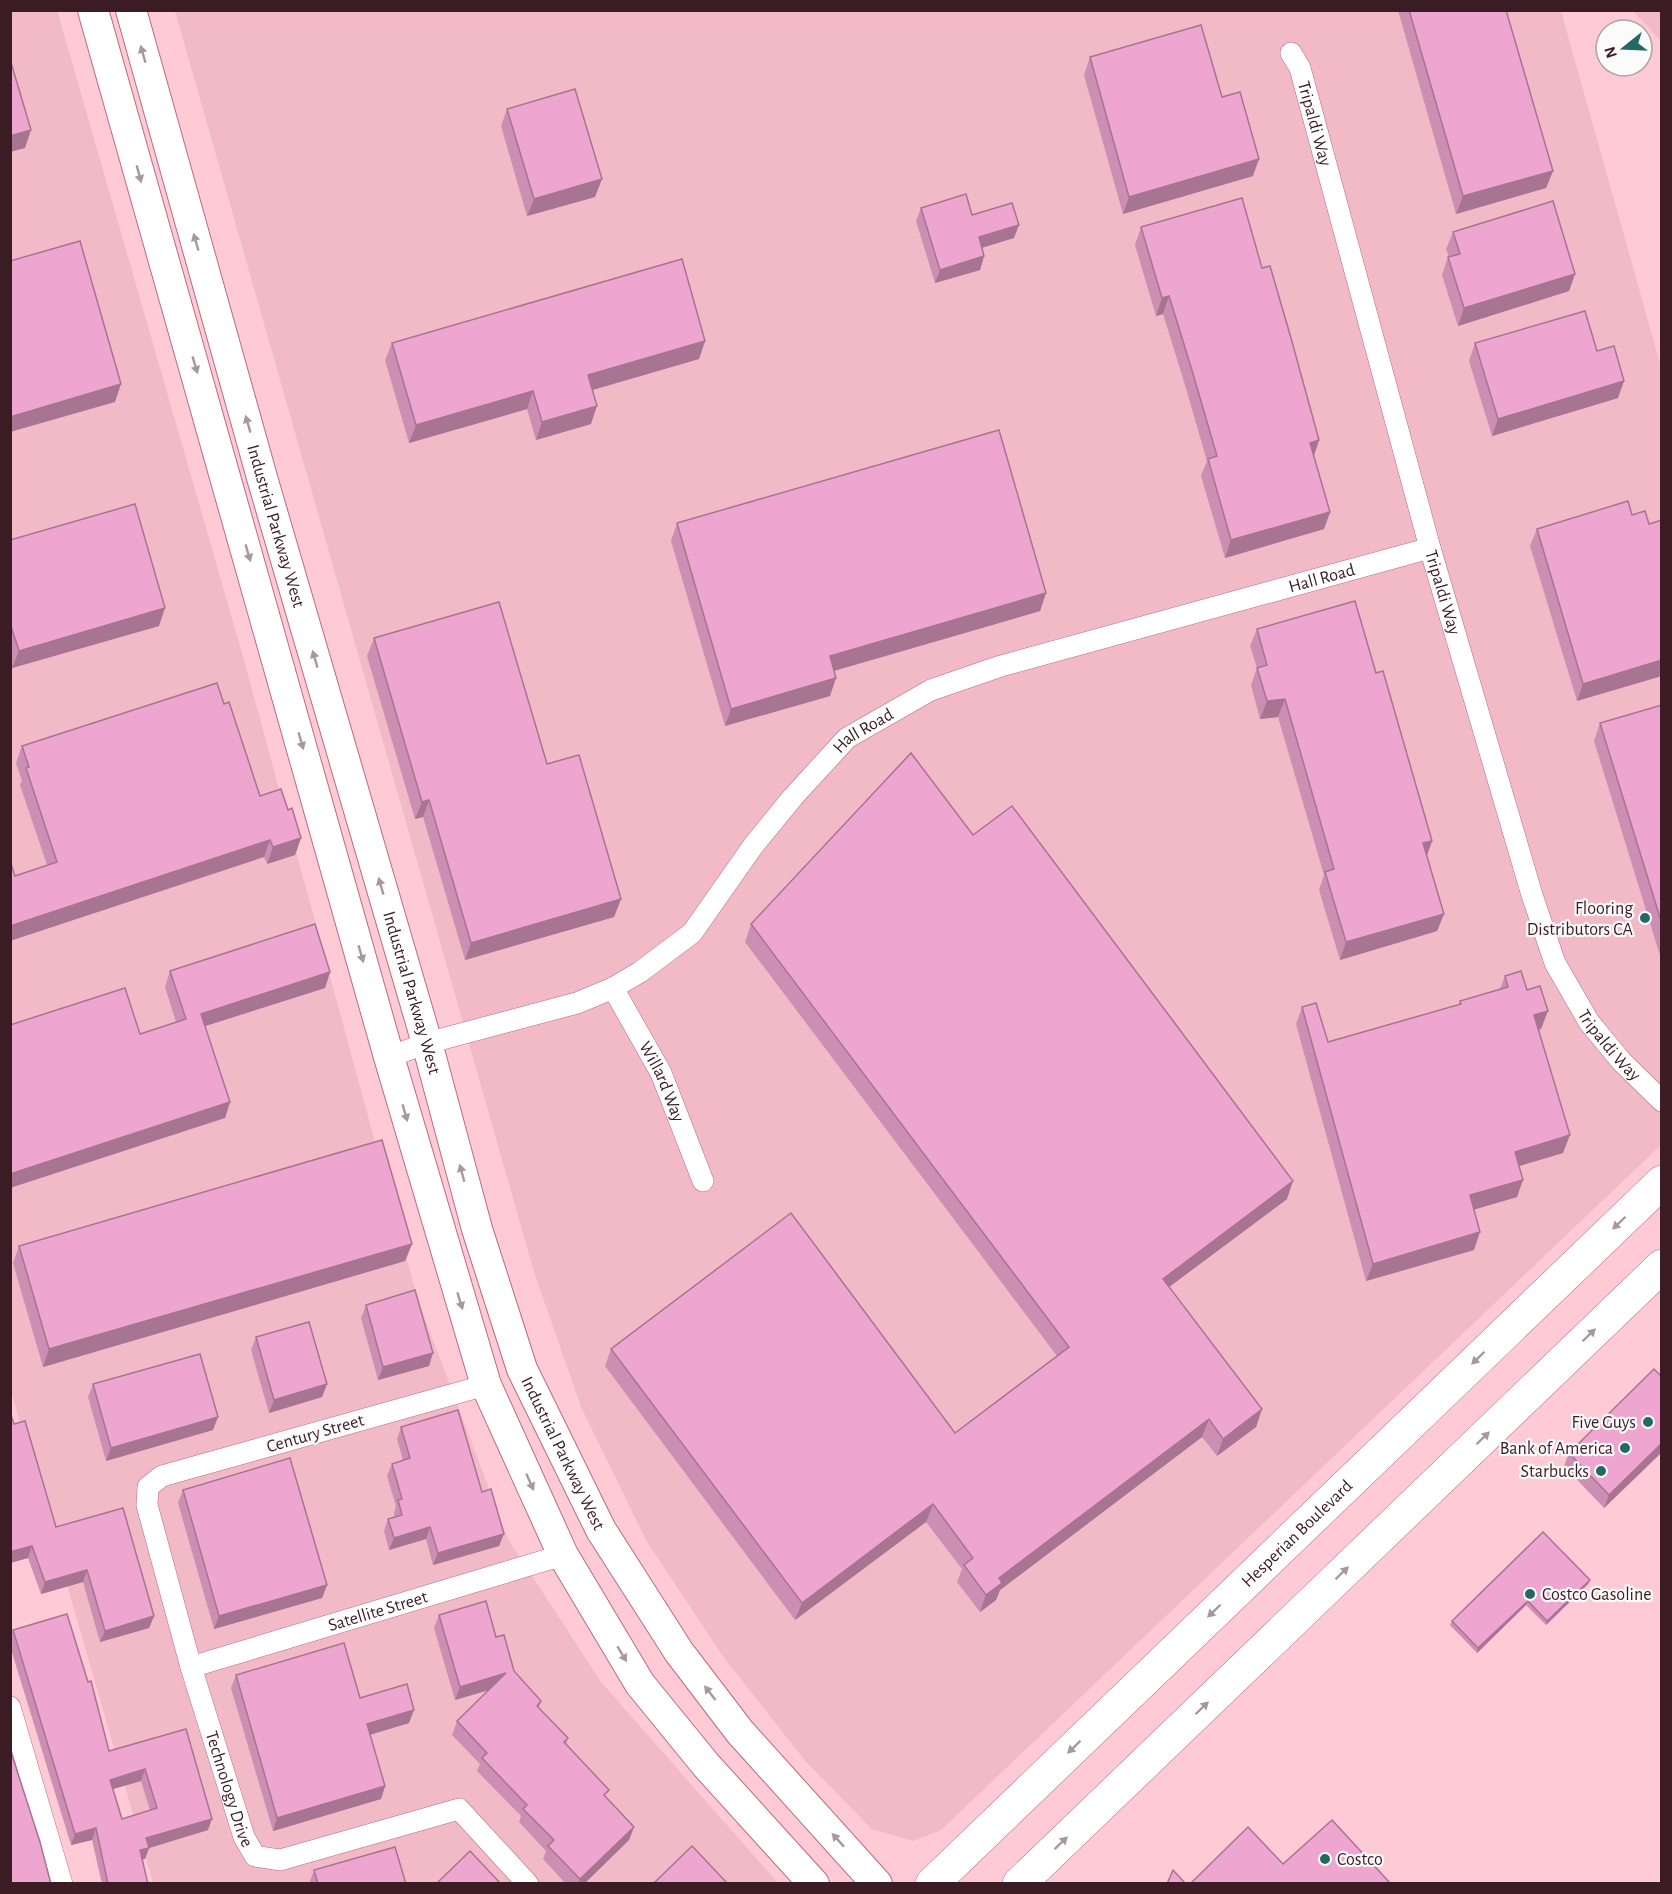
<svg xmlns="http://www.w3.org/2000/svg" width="1672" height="1894" viewBox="0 0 1672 1894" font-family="'Alegreya Sans',sans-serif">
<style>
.built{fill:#f2bac7}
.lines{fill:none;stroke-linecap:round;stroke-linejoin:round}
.minor-casing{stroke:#b96b7f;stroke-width:22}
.secondary-casing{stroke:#b96b7f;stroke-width:32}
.primary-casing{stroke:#b96b7f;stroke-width:34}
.minor{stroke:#fff;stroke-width:21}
.secondary{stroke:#fff;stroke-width:30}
.primary{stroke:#fff;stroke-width:33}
.wall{fill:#cd8eb3;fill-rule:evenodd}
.shaded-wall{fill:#a77492}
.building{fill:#eea5d0;stroke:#a77492;stroke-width:1.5;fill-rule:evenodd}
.oneway{fill:#a7989c}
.poi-dot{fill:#236b62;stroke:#fbfbfb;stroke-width:2}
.labels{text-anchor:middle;stroke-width:4.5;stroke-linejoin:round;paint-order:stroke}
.street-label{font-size:18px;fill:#3b1b24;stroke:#fbfbfb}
.poi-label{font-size:18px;fill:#3b1b24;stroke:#fbfbfb;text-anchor:end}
</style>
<rect width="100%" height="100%" fill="#fecad5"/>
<g class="built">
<path d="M57,10L244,660L418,1300L508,1539L601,1682L778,1883H153L11,1391L10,11Z"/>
<path d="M175,11H1561L1661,367V1145L941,1830L913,1841L872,1829L806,1762L722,1655L647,1542L581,1407L534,1272Z"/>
<path d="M1633,11H1661V41Z"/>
</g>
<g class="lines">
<defs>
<g id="minor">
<path id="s1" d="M1291,53L1300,68L1430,548L1532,895L1555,963L1589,1022L1622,1062L1662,1101"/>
<path id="s2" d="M613,988L661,1073L703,1181"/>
<path id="s3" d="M389,1057L427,1043L577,1003L613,988L640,972L692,933L753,846L793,797L847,738L931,690L1001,666L1430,548"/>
<path id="s4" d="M486,1385L162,1476L148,1487L147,1505L191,1667L244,1837L255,1856L280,1860L459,1809L528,1884"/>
<path id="s5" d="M191,1667L563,1555"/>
<path d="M10,1707L62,1884"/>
</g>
<g id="secondary">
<path d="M93,10L389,1057L486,1385L563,1555L640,1684L706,1765L814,1884"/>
<path id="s6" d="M131,10L263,481L427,1043L477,1229L522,1369L601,1530L679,1652L740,1732L877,1884"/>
</g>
<g id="primary">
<path id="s7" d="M932,1884L1662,1182"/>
<path d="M1019,1884L1662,1266"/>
</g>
</defs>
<use href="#minor" class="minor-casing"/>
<use href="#secondary" class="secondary-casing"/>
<use href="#primary" class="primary-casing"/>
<use href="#minor" class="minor"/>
<use href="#secondary" class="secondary"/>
<use href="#primary" class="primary"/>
</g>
<g class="wall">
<path d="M1398,10H1506L1553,171L1546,188L1456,214Z"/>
<path d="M1090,57L1222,97L1253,176L1123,214L1084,75Z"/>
<path d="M507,109L595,197L527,216L501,126Z"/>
<path d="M921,208L972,215L1014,238L982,248L984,256L980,270L935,283L916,221Z"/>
<path d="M1141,227L1262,268L1319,440L1314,456L1330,512L1324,529L1225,558L1201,476L1207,461L1185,385L1163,314L1156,316L1135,245Z"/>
<path d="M1453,232L1575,274L1569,291L1458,326L1442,275L1448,257H1449L1446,249Z"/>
<path d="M705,341L699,359L592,390L591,424L536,440L527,409L409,443L385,360L392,343Z"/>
<path d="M1475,343L1597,351L1618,398L1492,436L1469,361Z"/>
<path d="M1632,515L1649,524L1577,701L1530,546L1537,529Z"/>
<path d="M677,523L1046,593L1040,611L834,671L830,696L725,726L671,541Z"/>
<path d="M10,540L159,626L12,668L10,663Z"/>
<path d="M1257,629L1376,673L1432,841L1427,855L1444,914L1437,931L1340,960L1319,890L1324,875L1278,717L1260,719L1251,685L1257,668L1250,646Z"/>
<path d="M374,638L547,764L621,899L614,917L465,960L423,817L415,819L367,656Z"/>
<path d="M224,704L260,796L288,810L301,838L295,855L267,864L264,857L15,876L47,865L20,785L22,781L16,763L22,746Z"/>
<path d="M1662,705V962L1594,741L1600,723Z"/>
<path d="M973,835L1287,1199L1169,1287L1262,1409L1256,1427L1217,1456L1202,1437L1000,1590L996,1600L980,1612L957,1582L962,1569L926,1522L795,1620L605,1366L611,1349L955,1433L1057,1356L745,942L751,924Z"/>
<path d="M170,971L330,972L325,988L205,1026L230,1102L225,1118L140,1034L176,1022L165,987Z"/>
<path d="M1505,976L1527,990L1541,1029H1539L1563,1153L1519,1166L1517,1197L1474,1209V1250L1366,1281L1296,1024L1302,1007L1328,1042L1459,1005L1460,1001L1500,989Z"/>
<path d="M412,1244L405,1261L43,1367L13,1263L19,1246Z"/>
<path d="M366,1305L429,1366L378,1380L361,1318Z"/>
<path d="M256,1337L327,1384L322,1397L269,1413L251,1350Z"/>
<path d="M1662,1377V1452L1604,1508L1564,1466L1569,1453Z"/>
<path d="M93,1384L213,1430L106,1461L88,1397Z"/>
<path d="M10,1412L14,1424L56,1527L154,1616L149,1628L100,1642L83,1582L41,1594L28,1558L10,1563Z"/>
<path d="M401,1427L482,1492L499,1546L433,1565L426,1539L389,1550L384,1531L388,1519L395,1517L394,1513L396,1506L387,1476L392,1464L403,1460L397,1439Z"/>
<path d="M183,1490L327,1585L322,1598L214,1629L178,1503Z"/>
<path d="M1590,1580L1588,1584L1546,1625L1526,1605L1477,1653L1450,1625L1452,1621Z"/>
<path d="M439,1615L496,1637L514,1671L541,1701L539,1708L568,1738L566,1744L606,1798L634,1827L629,1840L584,1884H566L543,1859L546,1851L519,1822L521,1816L477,1771L480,1764L452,1735L457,1721L489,1690L455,1700L434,1628Z"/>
<path d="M13,1630L109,1751L186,1729L208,1830L149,1848L145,1859H142L148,1884H102L92,1840L71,1845L10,1646V1636ZM141,1781L150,1810L122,1819L113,1789Z"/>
<path d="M236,1675L360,1698L409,1723L370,1735L385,1786L381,1799L273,1831L231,1688Z"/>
<path d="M314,1870L406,1884H309Z"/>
</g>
<g class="shaded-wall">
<path d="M31,130L25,148L10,152V136Z"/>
<path d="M1259,159L1253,176L1123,214L1129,197Z"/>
<path d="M1553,171L1546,188L1456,214L1463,196Z"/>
<path d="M602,179L595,197L527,216L534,199Z"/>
<path d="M1019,225L1014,238L974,250L979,237Z"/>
<path d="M984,256L980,270L935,283L940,270Z"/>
<path d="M1575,274L1569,291L1458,326L1464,308Z"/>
<path d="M1169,296L1163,314L1156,316L1162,298Z"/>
<path d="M705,341L699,359L582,393L588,375Z"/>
<path d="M1624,381L1618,398L1492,436L1498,419Z"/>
<path d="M121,384L115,402L10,432V417Z"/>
<path d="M533,391L527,409L409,443L416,425Z"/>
<path d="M597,406L591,424L536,440L542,422Z"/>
<path d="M1319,440L1313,458L1310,443Z"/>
<path d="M1330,512L1324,529L1225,558L1231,540Z"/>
<path d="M1046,593L1040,611L823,674L830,656Z"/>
<path d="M165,608L159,626L12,668L19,651Z"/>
<path d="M1662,660V676L1577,701L1583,684Z"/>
<path d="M836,678L830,696L725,726L731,709Z"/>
<path d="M1285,699L1278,717L1260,719L1267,701Z"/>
<path d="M429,800L423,817L415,819L422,802Z"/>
<path d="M301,838L295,855L267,864L273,847Z"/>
<path d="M270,840L264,857L10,941V926Z"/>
<path d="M1432,841L1426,858L1423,843Z"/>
<path d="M621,899L614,917L465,960L471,943Z"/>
<path d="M1444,914L1437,931L1340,960L1346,942Z"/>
<path d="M330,972L325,988L196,1029L201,1014Z"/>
<path d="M1548,1011L1541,1029L1528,1033L1534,1015Z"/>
<path d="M230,1102L225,1118L10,1188V1174Z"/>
<path d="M1570,1135L1563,1153L1509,1169L1515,1152Z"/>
<path d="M1523,1180L1517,1197L1463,1213L1470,1195Z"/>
<path d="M1293,1181L1287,1199L1157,1296L1163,1279Z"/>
<path d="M1480,1232L1474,1250L1366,1281L1373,1264Z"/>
<path d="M412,1244L405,1261L43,1367L49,1349Z"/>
<path d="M433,1353L429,1366L378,1380L383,1367Z"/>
<path d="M327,1384L322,1397L269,1413L274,1400Z"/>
<path d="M1262,1409L1256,1427L1217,1456L1223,1439Z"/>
<path d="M218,1417L213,1430L106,1461L111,1448Z"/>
<path d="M1209,1419L1202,1437L1000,1590L996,1600L980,1612L986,1595L999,1578Z"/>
<path d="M1662,1443V1452L1604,1508L1609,1495Z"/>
<path d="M933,1504L926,1522L795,1620L802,1603Z"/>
<path d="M430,1527L426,1539L389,1550L394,1538Z"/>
<path d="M504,1534L499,1546L433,1565L438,1553Z"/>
<path d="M32,1546L28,1558L10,1563V1552Z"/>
<path d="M87,1570L83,1582L41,1594L45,1582Z"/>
<path d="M1590,1580L1588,1584L1546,1625L1547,1621Z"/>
<path d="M327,1585L322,1598L214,1629L219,1616Z"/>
<path d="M1528,1601L1526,1605L1477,1653L1478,1648Z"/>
<path d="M154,1616L149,1628L100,1642L105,1631Z"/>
<path d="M506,1673L502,1686L455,1700L460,1687Z"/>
<path d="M414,1710L409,1723L362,1737L367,1724Z"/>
<path d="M145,1769L141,1781L106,1791L110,1780Z"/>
<path d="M385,1786L381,1799L273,1831L277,1818Z"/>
<path d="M212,1819L208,1830L149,1848L145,1859L136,1861L140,1850L146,1838Z"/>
<path d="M634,1827L629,1840L584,1884H578L580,1879Z"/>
<path d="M96,1828L92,1840L71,1845L75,1834Z"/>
</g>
<g class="building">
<path d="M1409,10H1506L1553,171L1463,196Z"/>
<path d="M1201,25L1222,97L1240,92L1259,159L1129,197L1090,57Z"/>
<path d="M10,59L31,130L10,136Z"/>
<path d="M575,89L602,179L534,199L507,109Z"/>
<path d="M966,194L972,215L1012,203L1019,225L979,237L984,256L940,270L921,208Z"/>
<path d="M1242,198L1262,268L1270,266L1291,338L1319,440L1310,443L1330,512L1231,540L1208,459L1217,456L1191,367L1169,296L1162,298L1141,227Z"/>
<path d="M1553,201L1575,274L1464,308L1448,257L1460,254L1453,232Z"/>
<path d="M80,241L121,384L10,417V261Z"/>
<path d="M682,259L705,341L588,375L597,406L542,422L533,391L416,425L392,343Z"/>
<path d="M1585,311L1597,351L1614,346L1624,381L1498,419L1475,343Z"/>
<path d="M999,430L1046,593L830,656L836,678L731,709L677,523Z"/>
<path d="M1628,501L1632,515L1645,511L1649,524L1662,520V660L1583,684L1537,529Z"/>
<path d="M135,504L165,608L19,651L10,623V540Z"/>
<path d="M1355,601L1376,673L1383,671L1432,841L1423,843L1444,914L1346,942L1325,872L1334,869L1285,699L1267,701L1257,668L1267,665L1257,629Z"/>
<path d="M499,602L547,764L579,755L621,899L471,943L429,800L422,802L374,638Z"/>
<path d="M217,683L224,704L229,702L260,796L281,789L288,810L292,808L301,838L273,847L270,840L10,926V861L15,876L57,862L26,768L29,767L22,746Z"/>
<path d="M1662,705V924L1600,723Z"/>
<path d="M911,753L973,835L1012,806L1293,1181L1163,1279L1262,1409L1223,1439L1209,1419L999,1578L1002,1583L986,1595L964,1565L973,1558L933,1504L802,1603L611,1349L791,1213L955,1433L1069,1347L751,924Z"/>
<path d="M315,924L330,972L201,1014L230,1102L10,1174V1025L125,988L140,1034L186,1019L170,971Z"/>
<path d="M1521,971L1527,990L1540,986L1548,1011L1534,1015L1570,1135L1515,1152L1523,1180L1470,1195L1480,1232L1373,1264L1302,1007L1316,1003L1328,1042L1461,1004L1460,1001L1508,987L1505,976Z"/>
<path d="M382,1140L412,1244L49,1349L19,1246Z"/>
<path d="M415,1290L433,1353L383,1367L366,1305Z"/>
<path d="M309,1322L327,1384L274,1400L256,1337Z"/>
<path d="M200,1354L218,1417L111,1448L93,1384Z"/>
<path d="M1654,1369L1662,1377V1443L1609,1495L1569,1453Z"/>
<path d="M458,1410L482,1492L491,1489L504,1534L438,1553L430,1527L394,1538L388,1519L402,1515L398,1500L402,1499L392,1464L410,1458L401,1427Z"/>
<path d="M10,1412L14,1424L25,1421L56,1527L123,1508L154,1616L105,1631L87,1570L45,1582L32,1546L10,1552Z"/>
<path d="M290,1458L327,1585L219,1616L183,1490Z"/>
<path d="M1543,1532L1590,1580L1547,1621L1528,1601L1478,1648L1452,1621Z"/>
<path d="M486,1601L496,1637L504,1635L514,1671L541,1701L537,1706L568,1738L564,1742L609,1790L604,1795L634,1827L580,1879L548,1846L554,1840L523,1809L527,1805L482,1758L487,1753L457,1721L506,1673L460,1687L439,1615Z"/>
<path d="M67,1614L88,1682L91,1681L109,1751L186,1729L212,1819L146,1838L149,1848L140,1850L148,1884H108L96,1828L75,1834L13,1630ZM145,1769L157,1808L122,1819L110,1780Z"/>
<path d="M344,1643L360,1698L407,1684L414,1710L367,1724L385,1786L277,1818L236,1675Z"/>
<path d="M10,1749L40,1842L51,1884H10Z"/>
<path d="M1332,1820L1391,1884H1190L1248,1827L1283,1864Z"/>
<path d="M692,1846L728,1884H653Z"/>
<path d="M395,1847L406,1884H318L314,1870Z"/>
<path d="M470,1851L501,1884H436Z"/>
<path d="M1173,1870L1186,1884H1167Z"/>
</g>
<defs><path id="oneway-solid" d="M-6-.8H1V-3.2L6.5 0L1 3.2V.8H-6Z" transform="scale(1.5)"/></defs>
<g class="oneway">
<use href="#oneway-solid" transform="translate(143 54) rotate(-106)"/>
<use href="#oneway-solid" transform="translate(139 174) rotate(75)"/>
<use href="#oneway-solid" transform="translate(196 242) rotate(-106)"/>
<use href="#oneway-solid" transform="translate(195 365) rotate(74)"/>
<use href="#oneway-solid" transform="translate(248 424) rotate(-106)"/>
<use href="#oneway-solid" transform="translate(248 553) rotate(74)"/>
<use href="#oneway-solid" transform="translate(315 659) rotate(-106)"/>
<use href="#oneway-solid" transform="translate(301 741) rotate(74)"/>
<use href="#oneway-solid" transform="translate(381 886) rotate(-106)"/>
<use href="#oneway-solid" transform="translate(361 954) rotate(74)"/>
<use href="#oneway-solid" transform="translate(405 1113) rotate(74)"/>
<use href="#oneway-solid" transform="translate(462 1173) rotate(-105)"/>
<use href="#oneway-solid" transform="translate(1619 1223) rotate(136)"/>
<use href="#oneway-solid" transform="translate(460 1301) rotate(73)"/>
<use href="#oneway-solid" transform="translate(1589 1335) rotate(-44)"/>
<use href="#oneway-solid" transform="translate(1478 1358) rotate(136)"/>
<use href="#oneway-solid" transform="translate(1483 1438) rotate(-44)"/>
<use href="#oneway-solid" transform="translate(530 1482) rotate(66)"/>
<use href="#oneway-solid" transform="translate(1342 1573) rotate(-44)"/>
<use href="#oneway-solid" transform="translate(1214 1611) rotate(136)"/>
<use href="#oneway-solid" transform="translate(622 1654) rotate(59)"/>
<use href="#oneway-solid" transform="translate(710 1693) rotate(-128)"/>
<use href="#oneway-solid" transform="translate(1202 1708) rotate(-44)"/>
<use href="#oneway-solid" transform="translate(1074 1747) rotate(136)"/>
<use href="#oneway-solid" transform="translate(838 1840) rotate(-132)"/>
<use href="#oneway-solid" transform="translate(1061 1843) rotate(-44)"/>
</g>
<g class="poi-dot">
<circle cx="1645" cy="918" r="6"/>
<circle cx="1648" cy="1422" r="6"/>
<circle cx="1625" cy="1448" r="6"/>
<circle cx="1601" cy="1471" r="6"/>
<circle cx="1530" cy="1594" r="6"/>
<circle cx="1325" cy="1859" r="6"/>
</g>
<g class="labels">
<g class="street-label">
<text dy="6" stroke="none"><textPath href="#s1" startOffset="75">Tripaldi Way</textPath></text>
<text dy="6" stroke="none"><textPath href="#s6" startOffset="536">Industrial Parkway West</textPath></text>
<text dy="6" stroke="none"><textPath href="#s3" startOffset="1084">Hall Road</textPath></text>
<text dy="6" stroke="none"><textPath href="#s1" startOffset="561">Tripaldi Way</textPath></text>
<text dy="6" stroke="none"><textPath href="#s3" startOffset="598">Hall Road</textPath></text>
<text dy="6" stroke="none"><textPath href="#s6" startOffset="1022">Industrial Parkway West</textPath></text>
<text dy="6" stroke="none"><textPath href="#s1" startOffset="1047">Tripaldi Way</textPath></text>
<text dy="6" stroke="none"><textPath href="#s2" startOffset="106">Willard Way</textPath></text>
<text transform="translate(315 1433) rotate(-16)" y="6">Century Street</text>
<text dy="6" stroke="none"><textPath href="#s6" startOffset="1508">Industrial Parkway West</textPath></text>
<text dy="6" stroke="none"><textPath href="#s7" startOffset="506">Hesperian Boulevard</textPath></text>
<text dy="6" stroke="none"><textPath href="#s5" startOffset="195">Satellite Street</textPath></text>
<text dy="6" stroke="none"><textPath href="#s4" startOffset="668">Technology Drive</textPath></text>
</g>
<g class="poi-label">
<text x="1633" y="914">Flooring<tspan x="1633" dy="21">Distributors CA</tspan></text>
<text x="1636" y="1428">Five Guys</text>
<text x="1613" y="1454">Bank of America</text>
<text x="1589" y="1477">Starbucks</text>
<text x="1542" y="1600" text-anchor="start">Costco Gasoline</text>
<text x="1337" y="1865" text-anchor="start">Costco</text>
</g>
</g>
<rect width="1672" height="1894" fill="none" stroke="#3b1b24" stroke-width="24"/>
<g transform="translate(1624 48) rotate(252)"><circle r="28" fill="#fbfbfb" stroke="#aea1a5" stroke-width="1.5"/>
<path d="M0-4.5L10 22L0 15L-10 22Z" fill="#236b62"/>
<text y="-9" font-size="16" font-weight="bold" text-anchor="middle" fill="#3b1b24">N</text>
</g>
</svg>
